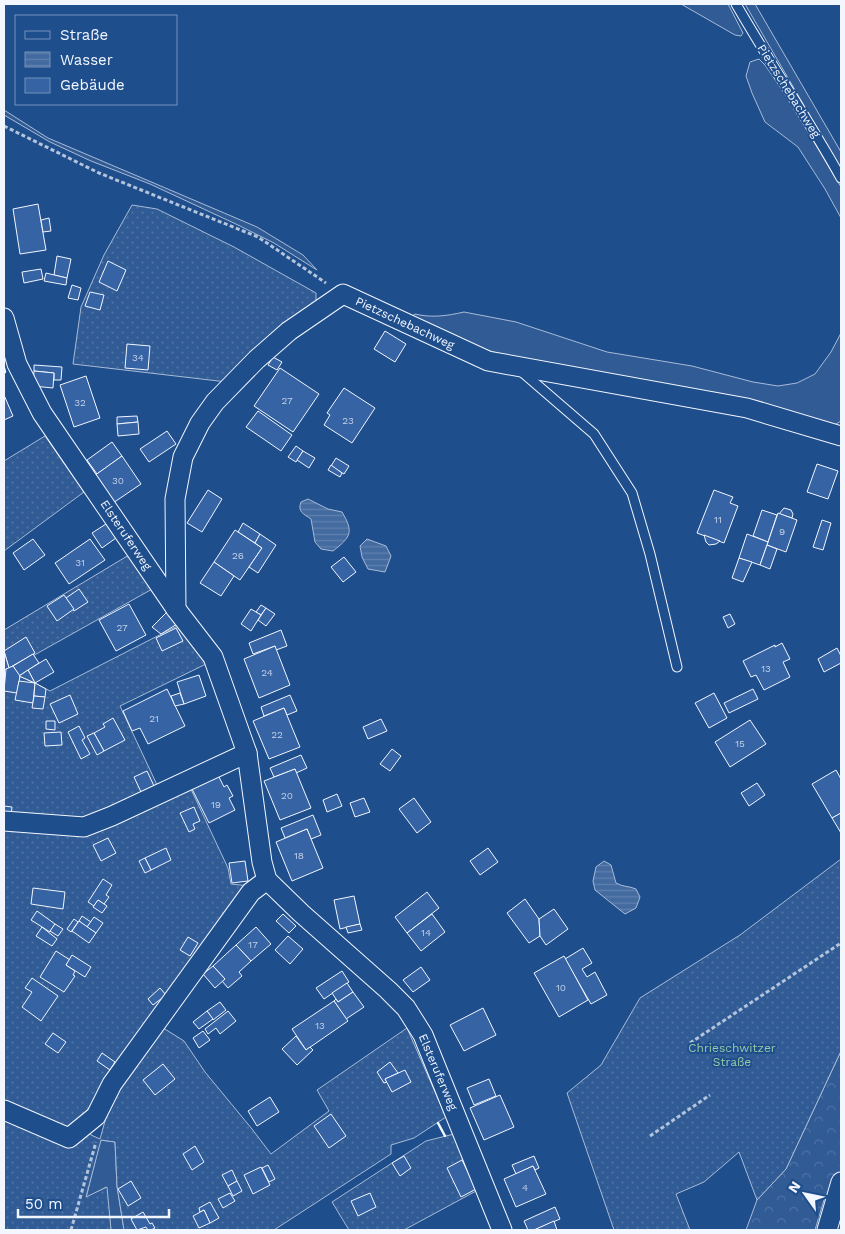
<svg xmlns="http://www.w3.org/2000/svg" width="845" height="1234" viewBox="0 0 845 1234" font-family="'Work Sans',sans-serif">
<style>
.grass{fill:#305b95;stroke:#a8bbd7}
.forest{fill:url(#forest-crowns);stroke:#a8bbd7}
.garden{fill:url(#garden-dots);stroke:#a8bbd7}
.water{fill:url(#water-rules);stroke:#a8bbd7}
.building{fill:#3563a3;stroke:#f2f6ff}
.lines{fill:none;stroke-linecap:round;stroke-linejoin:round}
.service-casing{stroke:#f2f6ff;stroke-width:11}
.minor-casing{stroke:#f2f6ff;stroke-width:21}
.path{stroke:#b3c4dc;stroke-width:3;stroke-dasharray:4 2.5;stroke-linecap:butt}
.service{stroke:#1f4e8c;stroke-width:9}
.minor{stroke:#1f4e8c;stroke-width:19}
.wall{stroke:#f2f6ff;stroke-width:2.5}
.labels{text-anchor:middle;stroke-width:4;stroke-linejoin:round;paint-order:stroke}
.number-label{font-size:10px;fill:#c3d1e8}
.street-label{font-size:12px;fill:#f2f6ff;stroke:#1f4e8c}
.park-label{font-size:12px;fill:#97c8a6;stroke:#1f4e8c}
</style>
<defs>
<pattern id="forest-crowns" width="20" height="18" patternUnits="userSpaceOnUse" patternTransform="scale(1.25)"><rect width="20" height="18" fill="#305b95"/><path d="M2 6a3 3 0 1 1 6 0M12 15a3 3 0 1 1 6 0" fill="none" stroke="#4e73a5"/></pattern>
<pattern id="garden-dots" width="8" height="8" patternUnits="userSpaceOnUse" patternTransform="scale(1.25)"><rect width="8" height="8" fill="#305b95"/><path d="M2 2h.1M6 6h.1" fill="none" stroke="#4e73a5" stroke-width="1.8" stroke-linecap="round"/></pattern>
<pattern id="water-rules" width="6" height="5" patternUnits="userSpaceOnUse" patternTransform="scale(1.25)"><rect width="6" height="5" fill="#446ba0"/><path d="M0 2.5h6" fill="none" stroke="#5f81ae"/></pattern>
</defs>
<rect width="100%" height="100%" fill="#1f4e8c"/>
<g class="grass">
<path d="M681,4H728L743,33L741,36L735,35Z"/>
<path d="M745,4H755L841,152V169Z"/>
<path d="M759,59L765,65L795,109L841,187V218L825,189L798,147L765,122L752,93L746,76L750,62Z"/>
<path d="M4,110L48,138L257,227L303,255L317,270L274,243L238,225L150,184L91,161L50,142L4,115Z"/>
<path d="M464,312L516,322L607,352L692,366L753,382L778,386L797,383L815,374L831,352L841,333V421L833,426L558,364L529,363L477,347L412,316L415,314C431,318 447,316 464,312Z"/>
<path d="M100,1140L115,1142L117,1186L124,1230H111L106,1187L86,1198Z"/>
</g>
<path class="forest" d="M841,1051V1193L824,1200L815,1230H746L757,1200L786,1169Z"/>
<g class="garden">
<path d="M132,205L157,209L234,247L316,293V304L227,382L73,364L81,307L104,255Z"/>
<path d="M45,436L84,492L4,551V461Z"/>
<path d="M129,555L154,588L13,667L19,676L35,683L50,691L179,625L206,664L120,706L158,787L91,818L4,816V630Z"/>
<path d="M189,785L228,868L231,884L250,886L111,1080L76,1124L62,1129L4,1104V829L43,833Z"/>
<path d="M841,859V1051L786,1169L757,1200L739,1152L704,1182L676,1194L690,1230H614L567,1093L601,1065L640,998L740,935Z"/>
<path d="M160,1026L184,1041L205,1072L252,1129L271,1154L329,1111L317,1090L407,1028L446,1117L414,1138L391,1145V1154L274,1230H124L117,1186L115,1142L101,1140L86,1197L107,1187L111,1230H4V1117L64,1144L89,1130L91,1135L100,1139L114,1089Z"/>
<path d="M454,1134L478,1190L404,1230H349L332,1202L426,1141Z"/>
</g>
<g class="water">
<path d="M308,499L328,509L342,512C354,532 351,537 333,551L321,549L315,542L311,519C304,514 297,512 301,502Z"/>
<path d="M367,539L386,546L391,556L385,572L368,569L362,557L360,546Z"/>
<path d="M604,861L611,865L616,883C623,887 629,886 636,889L640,897L636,908L625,914L595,890L593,881L596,867Z"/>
</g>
<g class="building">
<path d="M38,204L46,250L20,254L13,209Z"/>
<path d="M49,218L51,231L43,232L41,220Z"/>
<path d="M57,256L71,259L67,278L54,275Z"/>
<path d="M108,261L126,270L117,291L99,282Z"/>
<path d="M41,269L43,279L24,283L22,272Z"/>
<path d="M46,273L67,278L66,285L44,281Z"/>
<path d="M72,285L81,288L78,300L68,298Z"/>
<path d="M90,292L104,295L100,310L85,306Z"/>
<path d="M385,331L406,344L395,362L374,349Z"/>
<path d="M127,344L150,346L148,370L125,368Z"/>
<path d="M273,357L282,362L277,370L268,365Z"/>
<path d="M34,365L62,367L61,380H54V373L34,371Z"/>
<path d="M280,368L319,394L293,432L254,406Z"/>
<path d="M34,371L54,373L53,388L33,386Z"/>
<path d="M86,376L100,418L74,427L60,385Z"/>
<path d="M344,388L375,408L352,443L324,425L330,415L327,413Z"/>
<path d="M4,395L13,416L4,420Z"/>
<path d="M258,411L292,435L281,451L246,427Z"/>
<path d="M137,416L138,422L117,424V417Z"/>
<path d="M138,422L139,434L118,436L117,424Z"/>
<path d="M167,431L176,444L149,462L140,449Z"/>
<path d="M112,442L122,456L97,474L87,460Z"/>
<path d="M296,446L303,451L296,462L288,457Z"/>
<path d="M303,451L315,458L309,468L297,460Z"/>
<path d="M122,456L141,484L113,503L94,476Z"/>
<path d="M336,458L349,466L344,474L331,466Z"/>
<path d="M817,464L838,471L828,499L807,492Z"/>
<path d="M331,465L342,473L340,477L328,470Z"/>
<path d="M208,490L222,499L202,532L187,523Z"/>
<path d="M714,490L733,497L730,503L738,506L724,543L697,533Z"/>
<path d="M784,508L791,510L793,514L792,518L779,514Z"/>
<path d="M762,510L777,515L768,542L753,536Z"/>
<path d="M778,513L797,520L786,552L767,545Z"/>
<path d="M822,520L831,523L823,550L813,547Z"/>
<path d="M243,523L260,534L255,543L238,532Z"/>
<path d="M106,524L116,538L102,548L92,533Z"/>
<path d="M235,530L262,548L240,580L214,562Z"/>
<path d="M260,534L276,545L258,573L249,567L262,548L255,543Z"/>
<path d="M747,534L768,542L760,565L739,558Z"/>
<path d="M704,535L720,541L716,544L709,545L706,542Z"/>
<path d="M33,539L45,555L24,570L13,553Z"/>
<path d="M90,539L105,560L69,584L55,563Z"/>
<path d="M767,545L777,549L770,569L760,565Z"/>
<path d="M344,557L356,572L343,582L331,567Z"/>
<path d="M739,558L752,562L743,582L732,578Z"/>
<path d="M214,562L234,576L221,596L200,583Z"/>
<path d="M79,589L88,602L74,611L66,598Z"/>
<path d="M64,595L74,609L57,621L47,606Z"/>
<path d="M129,604L146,635L116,651L99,620Z"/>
<path d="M261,605L266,608L261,615L256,612Z"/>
<path d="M266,608L275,614L266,626L258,620Z"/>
<path d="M251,609L261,615L251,631L241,624Z"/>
<path d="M169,610L177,624L161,634L152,627Z"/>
<path d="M730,614L735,624L728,628L723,617Z"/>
<path d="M176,628L183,641L162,651L156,638Z"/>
<path d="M281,630L287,646L276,650L275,646L253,654L249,643Z"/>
<path d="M26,637L35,653L9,668L4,651Z"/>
<path d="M782,643L790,659L783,662L790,677L764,690L756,675L751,677L743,661L775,645V647Z"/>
<path d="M275,646L290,685L259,698L244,659Z"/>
<path d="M837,648L841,656V663L824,672L818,659Z"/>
<path d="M4,651L9,668L4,670Z"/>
<path d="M33,654L39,663L19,676L13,666Z"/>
<path d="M46,659L54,672L35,683L28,670Z"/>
<path d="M13,666L20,676L17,693L4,691L6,669Z"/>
<path d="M28,670L35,683L19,676Z"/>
<path d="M199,675L206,696L184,704L177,682Z"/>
<path d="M19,681L35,683L33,703L15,700Z"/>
<path d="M35,683L46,689L45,697L34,696Z"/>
<path d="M167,689L185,726L148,744L140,728L132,731L123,711Z"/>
<path d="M753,689L758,699L729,713L724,703Z"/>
<path d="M180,693L184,704L175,706L171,696Z"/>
<path d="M714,693L727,718L709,728L695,703Z"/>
<path d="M70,695L78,714L59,723L50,704Z"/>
<path d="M290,695L297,711L287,715L284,708L264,716L261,707Z"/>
<path d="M34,696L45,697L43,709L32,708Z"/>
<path d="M284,708L300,747L269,759L253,721Z"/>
<path d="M113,718L125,740L104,751L94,733L105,727L103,724Z"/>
<path d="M381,719L387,731L368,739L363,727Z"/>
<path d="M750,720L766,744L730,767L715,742Z"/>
<path d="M46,721H55V730L46,729Z"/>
<path d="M79,726L85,738L82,740L90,754L81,759L68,732Z"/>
<path d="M61,732L62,745L45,746L44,733Z"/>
<path d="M94,733L104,751L97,755L87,736Z"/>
<path d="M392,749L401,756L390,771L380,764Z"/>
<path d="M301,755L307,768L296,773L295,769L274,777L270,768Z"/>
<path d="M295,769L311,808L280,820L264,781Z"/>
<path d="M836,770L841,779V813L832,818L812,784Z"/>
<path d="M147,771L154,786L141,792L134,777Z"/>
<path d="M218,775L224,787L227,785L233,796L229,798L235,810L209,823L192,789Z"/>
<path d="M757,783L765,795L749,806L741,793Z"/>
<path d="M337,794L342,806L327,812L323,800Z"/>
<path d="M364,798L370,812L355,817L350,803Z"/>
<path d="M414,798L431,822L417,833L399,809Z"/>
<path d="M4,806L12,807L11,816L4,815Z"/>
<path d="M194,807L200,821L193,824L195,829L189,832L180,813Z"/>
<path d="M841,813V833L832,818Z"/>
<path d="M313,815L321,835L311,839L307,829L285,838L281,828Z"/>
<path d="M307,829L323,868L292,881L276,842Z"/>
<path d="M108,838L116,853L101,861L93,845Z"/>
<path d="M166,848L171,860L151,870L145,858Z"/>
<path d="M488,848L498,862L480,875L470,861Z"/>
<path d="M145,858L151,870L145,873L139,861Z"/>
<path d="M245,861L248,881L232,883L229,863Z"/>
<path d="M103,879L112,885L106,895L109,897L104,904L98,900L94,906L88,902Z"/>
<path d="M33,888L65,892L63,909L31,904Z"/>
<path d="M427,892L439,908L407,933L395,917Z"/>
<path d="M354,896L360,924L340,929L334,900Z"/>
<path d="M525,899L539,919L540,936L529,943L507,913Z"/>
<path d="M98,900L107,906L102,913L93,907Z"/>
<path d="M554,909L568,929L546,945L540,936L539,919Z"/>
<path d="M37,911L55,924L50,932L31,920Z"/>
<path d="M283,914L296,926L289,933L276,921Z"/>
<path d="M432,914L445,932L421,951L407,933Z"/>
<path d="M82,916L91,922L87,927L79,921Z"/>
<path d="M94,917L103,923L96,933L87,927Z"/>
<path d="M74,919L78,922L71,932L67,929Z"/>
<path d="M79,921L96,933L89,943L72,931Z"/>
<path d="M55,924L63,929L58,936L50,931Z"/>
<path d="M360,924L362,930L348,933L346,927Z"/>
<path d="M42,927L57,939L52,946L36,936Z"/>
<path d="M256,927L271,944L251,961L236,945Z"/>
<path d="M288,936L303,949L290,964L275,950Z"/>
<path d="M188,937L198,943L190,956L180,950Z"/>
<path d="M236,945L251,961L239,972L242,976L228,988L222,981L225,979L213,966Z"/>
<path d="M583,948L592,963L582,969L587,977L595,972L607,995L591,1004L565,959Z"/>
<path d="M56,951L70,960L66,965L75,971L73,975L75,976L64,992L40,977Z"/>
<path d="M72,955L91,967L85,977L66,965Z"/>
<path d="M564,956L588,1000L559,1017L534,973Z"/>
<path d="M213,966L225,979L215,988L203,974Z"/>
<path d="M421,967L430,980L413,992L403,980Z"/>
<path d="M342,971L349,982L324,999L316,988Z"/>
<path d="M32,978L58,996L41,1021L22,1007L32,992L25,988Z"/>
<path d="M347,983L353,992L338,1002L332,993Z"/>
<path d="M160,988L166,995L153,1005L148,999Z"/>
<path d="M353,992L364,1007L346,1019L334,1001L336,999L338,1002Z"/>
<path d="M334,1001L348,1021L306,1050L292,1029Z"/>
<path d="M220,1002L226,1010L213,1020L207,1011Z"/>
<path d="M483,1008L496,1035L464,1051L450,1025Z"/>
<path d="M207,1011L213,1019L199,1029L193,1022Z"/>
<path d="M228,1011L236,1021L220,1034L216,1028L208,1034L205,1029Z"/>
<path d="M203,1031L210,1040L199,1048L193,1038Z"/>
<path d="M53,1033L66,1042L58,1053L45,1044Z"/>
<path d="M296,1036L306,1050L310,1047L313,1050L297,1065L282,1049Z"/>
<path d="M102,1053L115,1062L110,1070L97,1061Z"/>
<path d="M390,1062L398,1073L385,1079L387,1082L384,1083L377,1072Z"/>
<path d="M163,1064L175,1079L155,1095L143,1080Z"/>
<path d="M405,1070L411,1082L392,1092L385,1079Z"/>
<path d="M489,1079L496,1096L474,1105L467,1088Z"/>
<path d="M500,1095L514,1127L484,1140L470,1108Z"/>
<path d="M270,1097L279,1112L257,1126L248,1111Z"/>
<path d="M331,1114L346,1136L329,1148L314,1126Z"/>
<path d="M195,1146L204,1162L192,1170L183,1154Z"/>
<path d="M404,1156L411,1168L400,1176L392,1163Z"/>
<path d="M534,1156L539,1168L535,1170L533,1166L516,1174L512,1165Z"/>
<path d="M462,1160L476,1189L461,1197L447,1168Z"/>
<path d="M268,1165L275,1179L269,1182L262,1168Z"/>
<path d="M533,1166L546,1194L516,1207L504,1179Z"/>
<path d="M261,1167L270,1185L253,1194L244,1175Z"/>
<path d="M232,1170L237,1181L228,1186L222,1175Z"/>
<path d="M131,1181L141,1198L128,1206L118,1189Z"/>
<path d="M237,1181L242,1191L233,1196L228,1186Z"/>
<path d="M230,1193L235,1201L223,1208L218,1199Z"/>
<path d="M370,1193L376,1207L358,1216L351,1201Z"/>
<path d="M210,1202L219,1218L210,1223L204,1210L200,1212L199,1208Z"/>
<path d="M555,1207L560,1219L534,1230H528L524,1221Z"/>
<path d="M204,1210L210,1223L199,1228L193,1216Z"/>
<path d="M143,1212L150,1224L152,1223L155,1228L151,1230H148L146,1227L137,1230L131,1219Z"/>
<path d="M554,1221L557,1230H534Z"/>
</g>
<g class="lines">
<defs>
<g id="service">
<path d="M736,4C770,63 808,119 841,178"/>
<path d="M521,371L594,434L632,493L650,554L677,667"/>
</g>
<g id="minor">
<path d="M4,318L17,364L42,413L176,609L213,657L247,753L262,862L267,880L301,913L388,990L406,1008L423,1035L502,1230"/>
<path d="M176,609L175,499L183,457L200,423L215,402L257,359L289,331L343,294L488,361L747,408L841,436"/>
<path d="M4,821L84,827L112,816L247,753"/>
<path d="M4,1110L69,1138L96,1116L112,1084L251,892L267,880"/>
<path d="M827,1230L841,1182"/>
</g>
</defs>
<use href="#service" class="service-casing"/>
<use href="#minor" class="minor-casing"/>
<g class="path">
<path d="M4,126L99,173L258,237L326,283"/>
<path d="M690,1043L841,943"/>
<path d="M650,1136L710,1095"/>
<path d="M71,1230L96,1142"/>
</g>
<use href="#service" class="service"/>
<use href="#minor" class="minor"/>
<g class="wall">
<path d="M4,368L5,372"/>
<path d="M438,1123L445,1136"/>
</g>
</g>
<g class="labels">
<g class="number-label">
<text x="138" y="361">34</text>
<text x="287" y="404">27</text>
<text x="80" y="406">32</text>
<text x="348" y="424">23</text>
<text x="118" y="484">30</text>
<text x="718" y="523">11</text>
<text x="782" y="535">9</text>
<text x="238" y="559">26</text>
<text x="80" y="566">31</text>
<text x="122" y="631">27</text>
<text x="766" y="672">13</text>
<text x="267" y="676">24</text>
<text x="154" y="722">21</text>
<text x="277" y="738">22</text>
<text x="740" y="747">15</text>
<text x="287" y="799">20</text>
<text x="216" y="808">19</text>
<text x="299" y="859">18</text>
<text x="426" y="936">14</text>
<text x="253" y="948">17</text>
<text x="561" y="991">10</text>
<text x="320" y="1029">13</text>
<text x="525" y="1191">4</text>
</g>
<g class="street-label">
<text transform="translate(789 91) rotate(58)" y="4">Pietzschebachweg</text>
<text transform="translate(405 323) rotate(25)" y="4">Pietzschebachweg</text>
<text transform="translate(126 535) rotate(56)" y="4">Elsteruferweg</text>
<text transform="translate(438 1072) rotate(67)" y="4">Elsteruferweg</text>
</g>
<g class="park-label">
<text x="732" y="1052">Chrieschwitzer<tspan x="732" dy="14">Straße</tspan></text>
</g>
</g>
<rect width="845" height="1234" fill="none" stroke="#f2f6ff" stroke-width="10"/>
<rect x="15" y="15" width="162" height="90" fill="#1f4e8c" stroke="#7391ba"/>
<rect x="25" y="31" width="25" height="8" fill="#1f4e8c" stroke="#7391ba"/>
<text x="60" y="40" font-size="15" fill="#f2f6ff">Straße</text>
<rect x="25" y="52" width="25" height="15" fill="url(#water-rules)" stroke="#7391ba"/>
<text x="60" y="65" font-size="15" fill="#f2f6ff">Wasser</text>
<rect x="25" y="78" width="25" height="15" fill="#3563a3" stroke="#7391ba"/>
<text x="60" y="90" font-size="15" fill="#f2f6ff">Gebäude</text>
<g transform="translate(805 1194) rotate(303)" stroke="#1f4e8c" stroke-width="4" paint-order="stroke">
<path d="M0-4L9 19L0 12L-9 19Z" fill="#f2f6ff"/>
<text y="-8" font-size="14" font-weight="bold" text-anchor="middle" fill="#f2f6ff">N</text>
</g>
<path d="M18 1209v8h151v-8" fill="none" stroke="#f2f6ff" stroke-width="2.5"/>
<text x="25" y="1209" font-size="15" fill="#f2f6ff" stroke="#1f4e8c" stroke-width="4" paint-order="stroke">50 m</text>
</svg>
